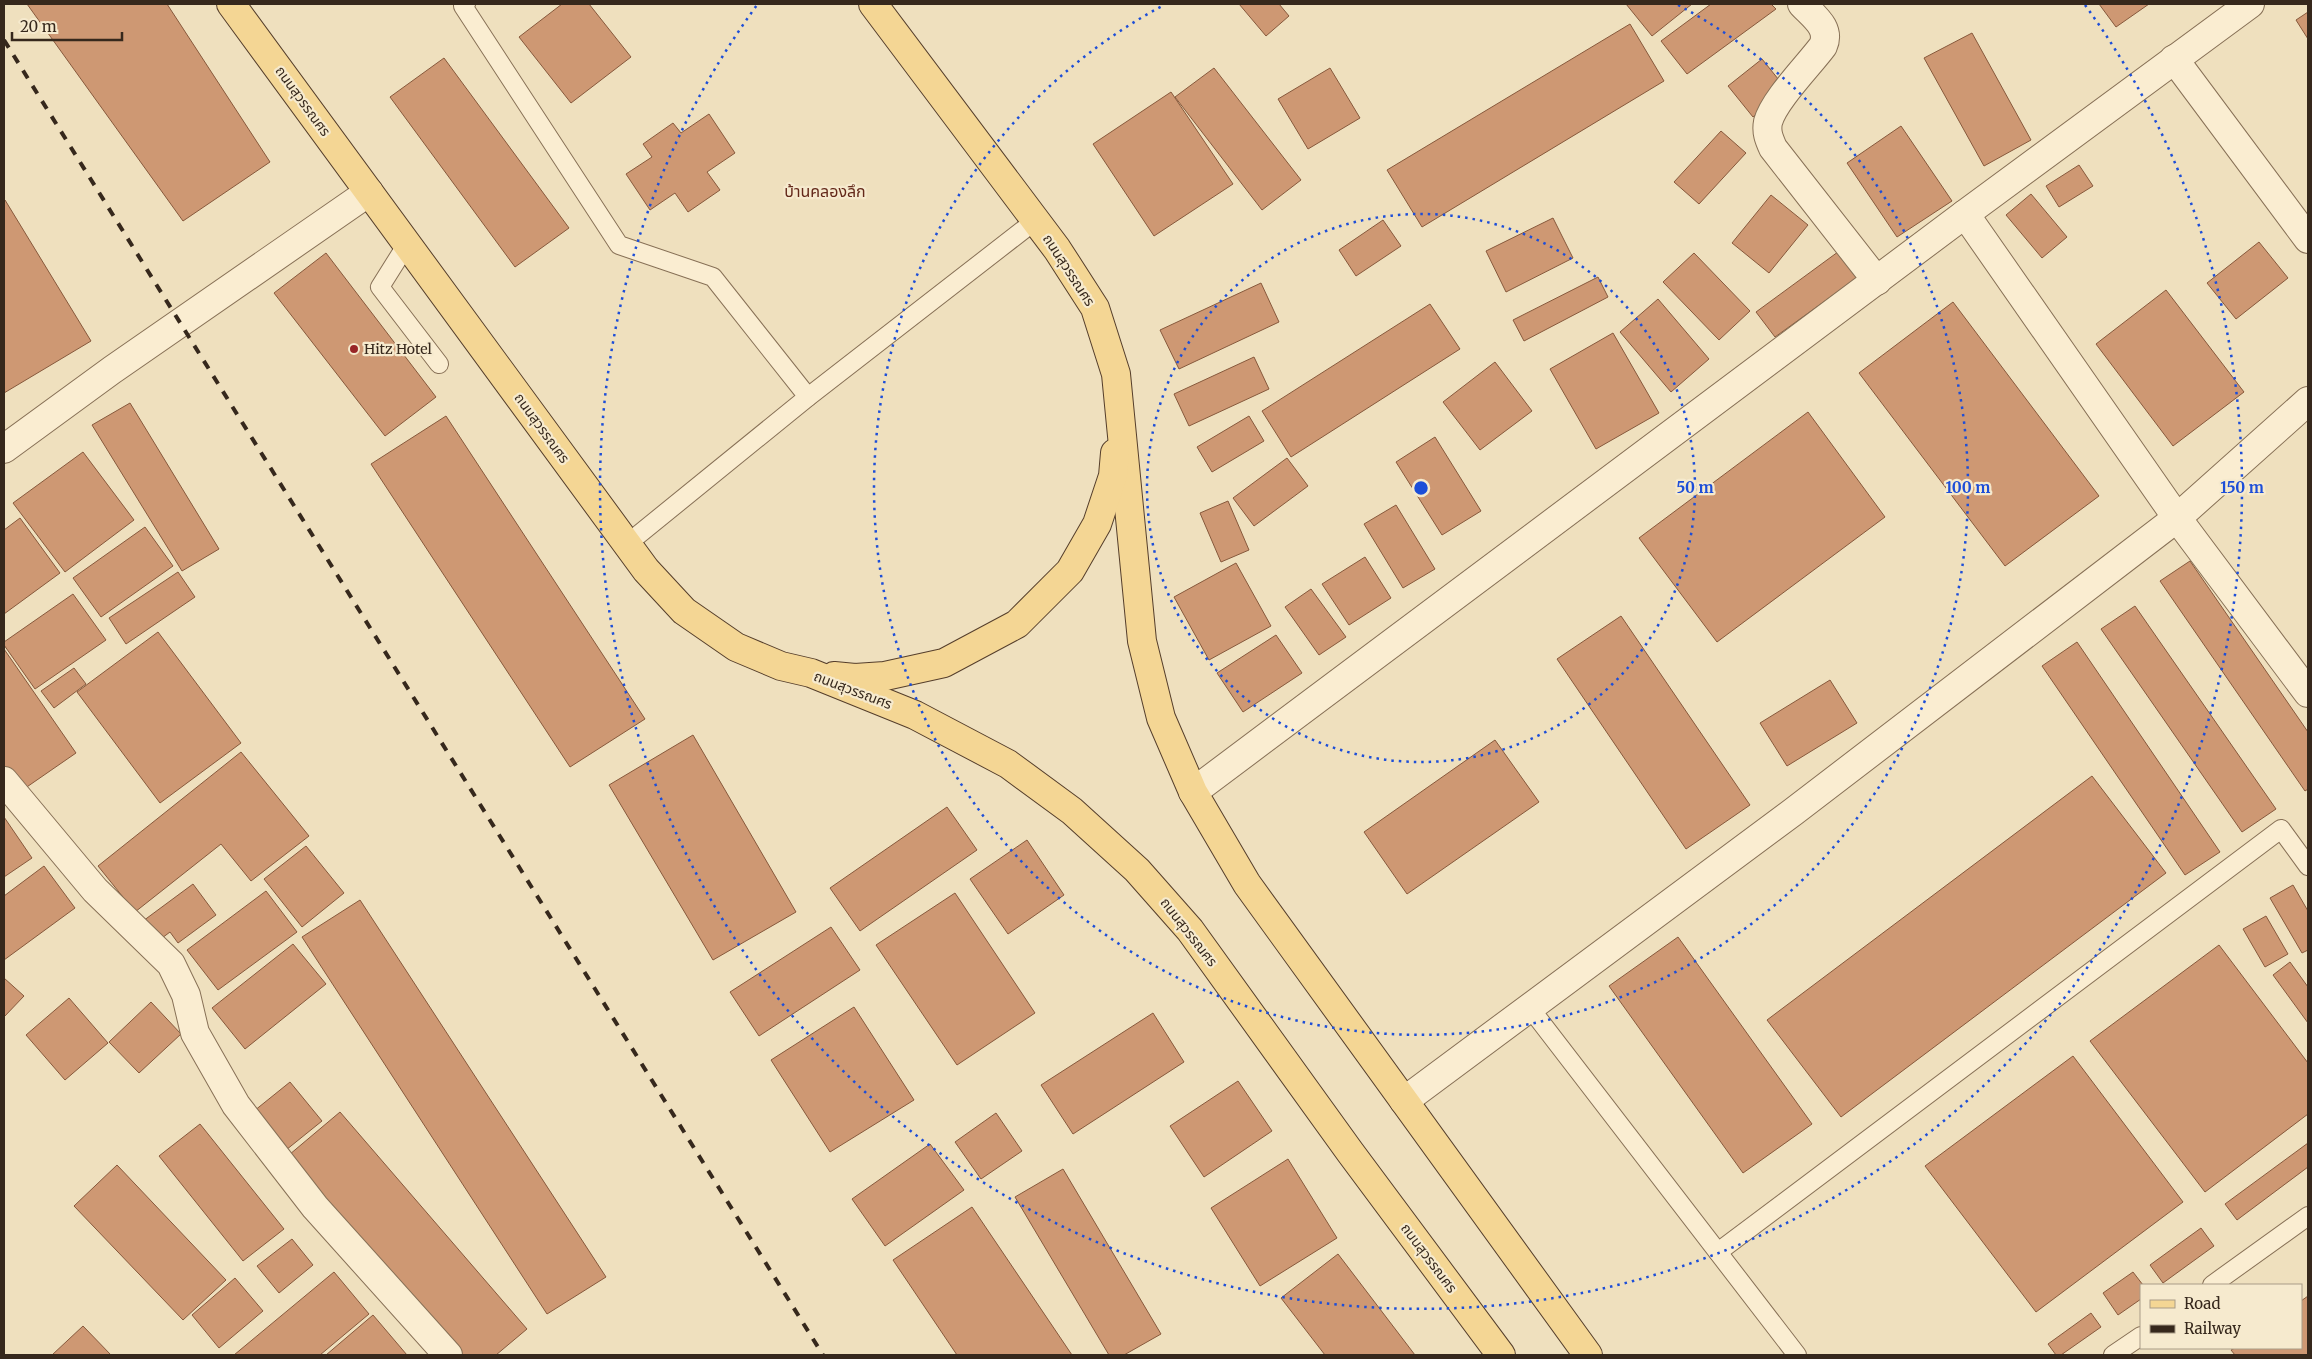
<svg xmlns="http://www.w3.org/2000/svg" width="2312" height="1359" viewBox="0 0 2312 1359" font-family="Merriweather,'Noto Sans Thai',serif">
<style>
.building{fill:#ce9873;stroke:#87593c}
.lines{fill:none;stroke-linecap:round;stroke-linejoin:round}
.lane-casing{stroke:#877056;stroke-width:20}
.street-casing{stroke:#877056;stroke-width:30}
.primary-casing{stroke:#553e2b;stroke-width:30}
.lane{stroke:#faedd1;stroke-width:18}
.street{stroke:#faedd1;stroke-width:28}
.primary{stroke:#f4d694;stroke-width:28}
.rail{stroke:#36281c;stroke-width:4;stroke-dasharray:9 9;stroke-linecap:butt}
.ring{fill:none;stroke:#1d4ed8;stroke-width:2.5;stroke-dasharray:2.5 5}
.poi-dot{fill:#982526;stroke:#f6eace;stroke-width:2}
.labels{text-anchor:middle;stroke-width:4.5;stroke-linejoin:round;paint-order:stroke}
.street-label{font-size:14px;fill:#36281c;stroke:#f6eace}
.poi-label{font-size:14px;fill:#36281c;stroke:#f6eace;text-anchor:start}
.quarter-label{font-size:16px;fill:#64291a;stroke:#f6eace}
.centre{fill:#1d4ed8;stroke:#f6eace;stroke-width:2.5}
.ring-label{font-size:15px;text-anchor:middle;font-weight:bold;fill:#1d4ed8;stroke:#f6eace;stroke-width:4.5;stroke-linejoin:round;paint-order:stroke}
</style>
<rect width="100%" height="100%" fill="#efe0be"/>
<g class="building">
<path d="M27,4H167L270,162L183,221Z"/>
<path d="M562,4H589L631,57L571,103L519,37Z"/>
<path d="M1239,4H1279L1289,16L1266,36Z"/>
<path d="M1626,4H1692L1652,36Z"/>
<path d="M1711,4H1771L1776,9L1687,74L1661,41Z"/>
<path d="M2099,4H2149L2116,27Z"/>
<path d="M2308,12V39L2296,20Z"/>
<path d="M1630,24L1664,81L1422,227L1387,170Z"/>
<path d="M1972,33L2031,140L1984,166L1924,58Z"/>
<path d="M444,58L569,228L515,267L390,97Z"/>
<path d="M1762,59L1787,90L1753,117L1728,86Z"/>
<path d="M1214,68L1301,180L1262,210L1175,97Z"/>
<path d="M1330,68L1360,118L1308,149L1278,99Z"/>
<path d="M1171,92L1233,184L1154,236L1093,144Z"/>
<path d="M709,114L735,153L707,172L720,190L688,212L675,193L650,210L626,174L652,157L643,144L673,123L681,133Z"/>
<path d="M1901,126L1952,201L1897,237L1847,163Z"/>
<path d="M1721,131L1746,153L1699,204L1674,182Z"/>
<path d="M2079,165L2093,186L2059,207L2046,186Z"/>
<path d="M2031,194L2067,237L2042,258L2006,215Z"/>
<path d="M1771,195L1808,225L1769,273L1732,243Z"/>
<path d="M5,200L91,341L4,393V201Z"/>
<path d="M1553,218L1573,258L1506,292L1486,251Z"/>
<path d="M1383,220L1401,246L1356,276L1339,250Z"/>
<path d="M2259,242L2288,278L2236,319L2207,283Z"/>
<path d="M1842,249L1861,275L1775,337L1756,312Z"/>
<path d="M326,253L436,397L385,436L274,293Z"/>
<path d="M1694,253L1750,311L1719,340L1663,282Z"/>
<path d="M1598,277L1608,297L1524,341L1513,320Z"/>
<path d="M1261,283L1279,322L1179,369L1160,330Z"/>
<path d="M2166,290L2244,392L2173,446L2096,344Z"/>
<path d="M1658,299L1709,359L1671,392L1620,332Z"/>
<path d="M1953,302L2099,496L2005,566L1859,373Z"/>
<path d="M1430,304L1460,349L1291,457L1262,411Z"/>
<path d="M1613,333L1659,413L1596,449L1550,369Z"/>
<path d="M1254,357L1269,389L1189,426L1174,394Z"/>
<path d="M1495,362L1532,411L1480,450L1443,402Z"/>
<path d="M130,403L219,549L182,571L92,425Z"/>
<path d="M1808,412L1885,517L1717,642L1639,538Z"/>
<path d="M446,416L645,719L570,767L371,464Z"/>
<path d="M1249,416L1264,441L1212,472L1197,447Z"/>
<path d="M1435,437L1481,511L1442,535L1396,462Z"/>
<path d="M83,452L134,520L65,572L13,503Z"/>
<path d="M1287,458L1308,486L1254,526L1233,498Z"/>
<path d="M1228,501L1249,550L1221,562L1200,513Z"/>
<path d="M1396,505L1435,569L1403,588L1364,524Z"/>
<path d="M20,518L60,573L4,614V530Z"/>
<path d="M145,527L173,566L101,617L73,578Z"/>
<path d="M1365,557L1391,598L1349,625L1322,584Z"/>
<path d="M2190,561L2308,732V789L2305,791L2160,581Z"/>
<path d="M1236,563L1271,626L1209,660L1174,597Z"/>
<path d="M178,572L195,597L126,644L109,618Z"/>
<path d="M1311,589L1346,637L1319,655L1285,607Z"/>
<path d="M73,594L106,640L35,689L4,645V642Z"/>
<path d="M2135,606L2276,809L2242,832L2101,629Z"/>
<path d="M1621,616L1750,805L1686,849L1557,659Z"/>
<path d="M158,632L241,743L160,803L77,692Z"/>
<path d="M1276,635L1302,673L1243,712L1217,673Z"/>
<path d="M2077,642L2220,852L2185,875L2042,666Z"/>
<path d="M4,649L76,753L21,791L4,766Z"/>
<path d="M74,668L86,684L54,708L41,691Z"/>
<path d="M1830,680L1857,723L1787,766L1760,723Z"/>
<path d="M693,735L796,912L713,960L609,785Z"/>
<path d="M1495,740L1539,802L1407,894L1364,832Z"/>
<path d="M241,752L309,836L251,881L221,844L135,912L98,866Z"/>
<path d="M2092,776L2166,873L1841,1117L1767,1020Z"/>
<path d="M947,807L977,850L860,931L830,888Z"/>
<path d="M4,817L32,858L4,877Z"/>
<path d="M1027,840L1064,895L1008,934L970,879Z"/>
<path d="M306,846L344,893L302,927L264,879Z"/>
<path d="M44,866L75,908L4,960V896Z"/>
<path d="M193,884L216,915L178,943L170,932L158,941L143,921Z"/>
<path d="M2293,885L2308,911V950L2302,953L2270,898Z"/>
<path d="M266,891L297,932L218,990L187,950Z"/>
<path d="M955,893L1035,1013L957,1065L876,945Z"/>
<path d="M360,900L606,1277L547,1314L302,937Z"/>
<path d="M2266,916L2288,954L2265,967L2243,929Z"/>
<path d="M831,927L860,970L759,1036L730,992Z"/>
<path d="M1678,937L1812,1124L1743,1173L1609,986Z"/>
<path d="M293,944L326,984L245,1049L212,1008Z"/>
<path d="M2219,945L2308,1063V1114L2205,1192L2090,1041Z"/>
<path d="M2290,962L2308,987V1023L2273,975Z"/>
<path d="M4,978L24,996L4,1017Z"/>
<path d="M69,998L108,1043L65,1080L26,1035Z"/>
<path d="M151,1002L181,1034L139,1073L109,1042Z"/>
<path d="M854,1007L914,1100L830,1152L771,1060Z"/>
<path d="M1153,1013L1184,1062L1073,1134L1041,1085Z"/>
<path d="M2073,1056L2183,1202L2036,1312L1925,1166Z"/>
<path d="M1238,1081L1272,1131L1204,1177L1170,1126Z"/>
<path d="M290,1082L322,1121L286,1150L254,1111Z"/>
<path d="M340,1112L527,1329L496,1355H452L283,1160Z"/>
<path d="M996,1113L1022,1151L981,1179L955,1142Z"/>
<path d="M200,1124L284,1229L243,1261L159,1156Z"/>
<path d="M2308,1143V1167L2237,1220L2225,1204Z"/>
<path d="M930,1144L964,1190L885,1246L852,1199Z"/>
<path d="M1288,1159L1337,1238L1260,1286L1211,1208Z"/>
<path d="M117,1165L226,1280L183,1320L74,1206Z"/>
<path d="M1063,1169L1161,1334L1124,1355H1109L1015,1197Z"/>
<path d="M972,1207L1072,1355H957L893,1260Z"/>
<path d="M2201,1228L2214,1246L2163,1283L2150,1265Z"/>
<path d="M292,1239L313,1265L279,1293L257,1266Z"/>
<path d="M1338,1254L1415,1355H1325L1281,1298Z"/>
<path d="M334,1272L369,1314L320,1355H234Z"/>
<path d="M2133,1272L2143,1285H2141V1299L2118,1315L2103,1293Z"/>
<path d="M235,1278L263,1311L219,1348L192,1315Z"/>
<path d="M2308,1296V1355H2235L2231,1350L2235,1348H2301V1301Z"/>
<path d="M2091,1313L2101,1327L2061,1355H2056L2048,1344Z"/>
<path d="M373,1315L407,1355H326Z"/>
<path d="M83,1326L111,1355H52Z"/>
</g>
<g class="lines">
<defs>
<g id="lane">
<path d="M466,4L463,6L619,245L713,277L808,397"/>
<path d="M407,244L380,287L439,364"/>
<path d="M627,544L808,397L1036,220"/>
<path d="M1530,1008L1797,1355"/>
<path d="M1718,1252L2281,829L2308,866"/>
<path d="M2212,1285L2308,1216"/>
<path d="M2113,1355L2141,1336"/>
</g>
<g id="street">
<path d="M1802,4C1814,17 1831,28 1823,46C1809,65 1774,100 1768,122C1766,132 1769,139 1773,148L1877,281"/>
<path d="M2174,59L2308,239"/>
<path d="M1965,214L2177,518L2308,693"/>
<path d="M4,449L112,370L369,192"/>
<path d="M4,781L95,890L171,964L186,995L195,1033L236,1105L315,1207L448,1355"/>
<path d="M1193,792L1965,214L2250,4"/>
<path d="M1404,1101L1793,812L2177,518L2308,401"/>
</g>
<g id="primary">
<path d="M231,4L646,570L684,611L736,647L781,666L811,673L915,715L1008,764L1072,811L1137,870L1190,930L1350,1152L1501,1355"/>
<path d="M873,4L1057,249L1095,308L1116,374L1142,641L1161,718L1193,792L1247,884L1588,1355"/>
<path d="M834,676L855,678L885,676L944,663L1017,624L1070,571L1097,524L1113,476L1115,453"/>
</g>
</defs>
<use href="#lane" class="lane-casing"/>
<use href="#street" class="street-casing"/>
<use href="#primary" class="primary-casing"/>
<use href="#lane" class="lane"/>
<use href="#street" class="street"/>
<use href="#primary" class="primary"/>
<path class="rail" d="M4,40L823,1355"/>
</g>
<g class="ring">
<circle cx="1421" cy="488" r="274"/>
<path d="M1678 5A547 547 0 1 1 1164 5"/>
<path d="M2085 5A821 821 0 1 1 757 5"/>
</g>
<circle class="poi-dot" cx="354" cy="349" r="5"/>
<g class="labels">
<g class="street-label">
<text transform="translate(303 101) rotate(54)" y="5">ถนนสุวรรณศร</text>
<text transform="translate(1069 270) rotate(57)" y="5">ถนนสุวรรณศร</text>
<text transform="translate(542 428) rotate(54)" y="5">ถนนสุวรรณศร</text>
<text transform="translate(853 690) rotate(21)" y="5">ถนนสุวรรณศร</text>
<text transform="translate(1189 932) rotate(52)" y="5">ถนนสุวรรณศร</text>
<text transform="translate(1429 1258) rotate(53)" y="5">ถนนสุวรรณศร</text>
</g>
<g class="poi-label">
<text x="364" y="354">Hitz Hotel</text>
</g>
<g class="quarter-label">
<text x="825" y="197">บ้านคลองลึก</text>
</g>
</g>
<circle cx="1421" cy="488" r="8" class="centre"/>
<g class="ring-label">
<text x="1695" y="493">50 m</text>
<text x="1968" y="493">100 m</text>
<text x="2242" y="493">150 m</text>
</g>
<rect width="2312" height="1359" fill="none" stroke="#36281c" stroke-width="10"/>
<rect x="2140" y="1284" width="162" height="65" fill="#f6eace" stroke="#a99c87"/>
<rect x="2150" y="1300" width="25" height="8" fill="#f4d694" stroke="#a99c87"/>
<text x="2184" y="1309" font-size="15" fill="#36281c">Road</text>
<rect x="2150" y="1325" width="25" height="8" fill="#36281c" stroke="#a99c87"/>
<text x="2184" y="1334" font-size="15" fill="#36281c">Railway</text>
<path d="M12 32v8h110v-8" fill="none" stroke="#36281c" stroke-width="2.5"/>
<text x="20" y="32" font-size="15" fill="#36281c" stroke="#f6eace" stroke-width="4" paint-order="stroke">20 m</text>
</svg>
